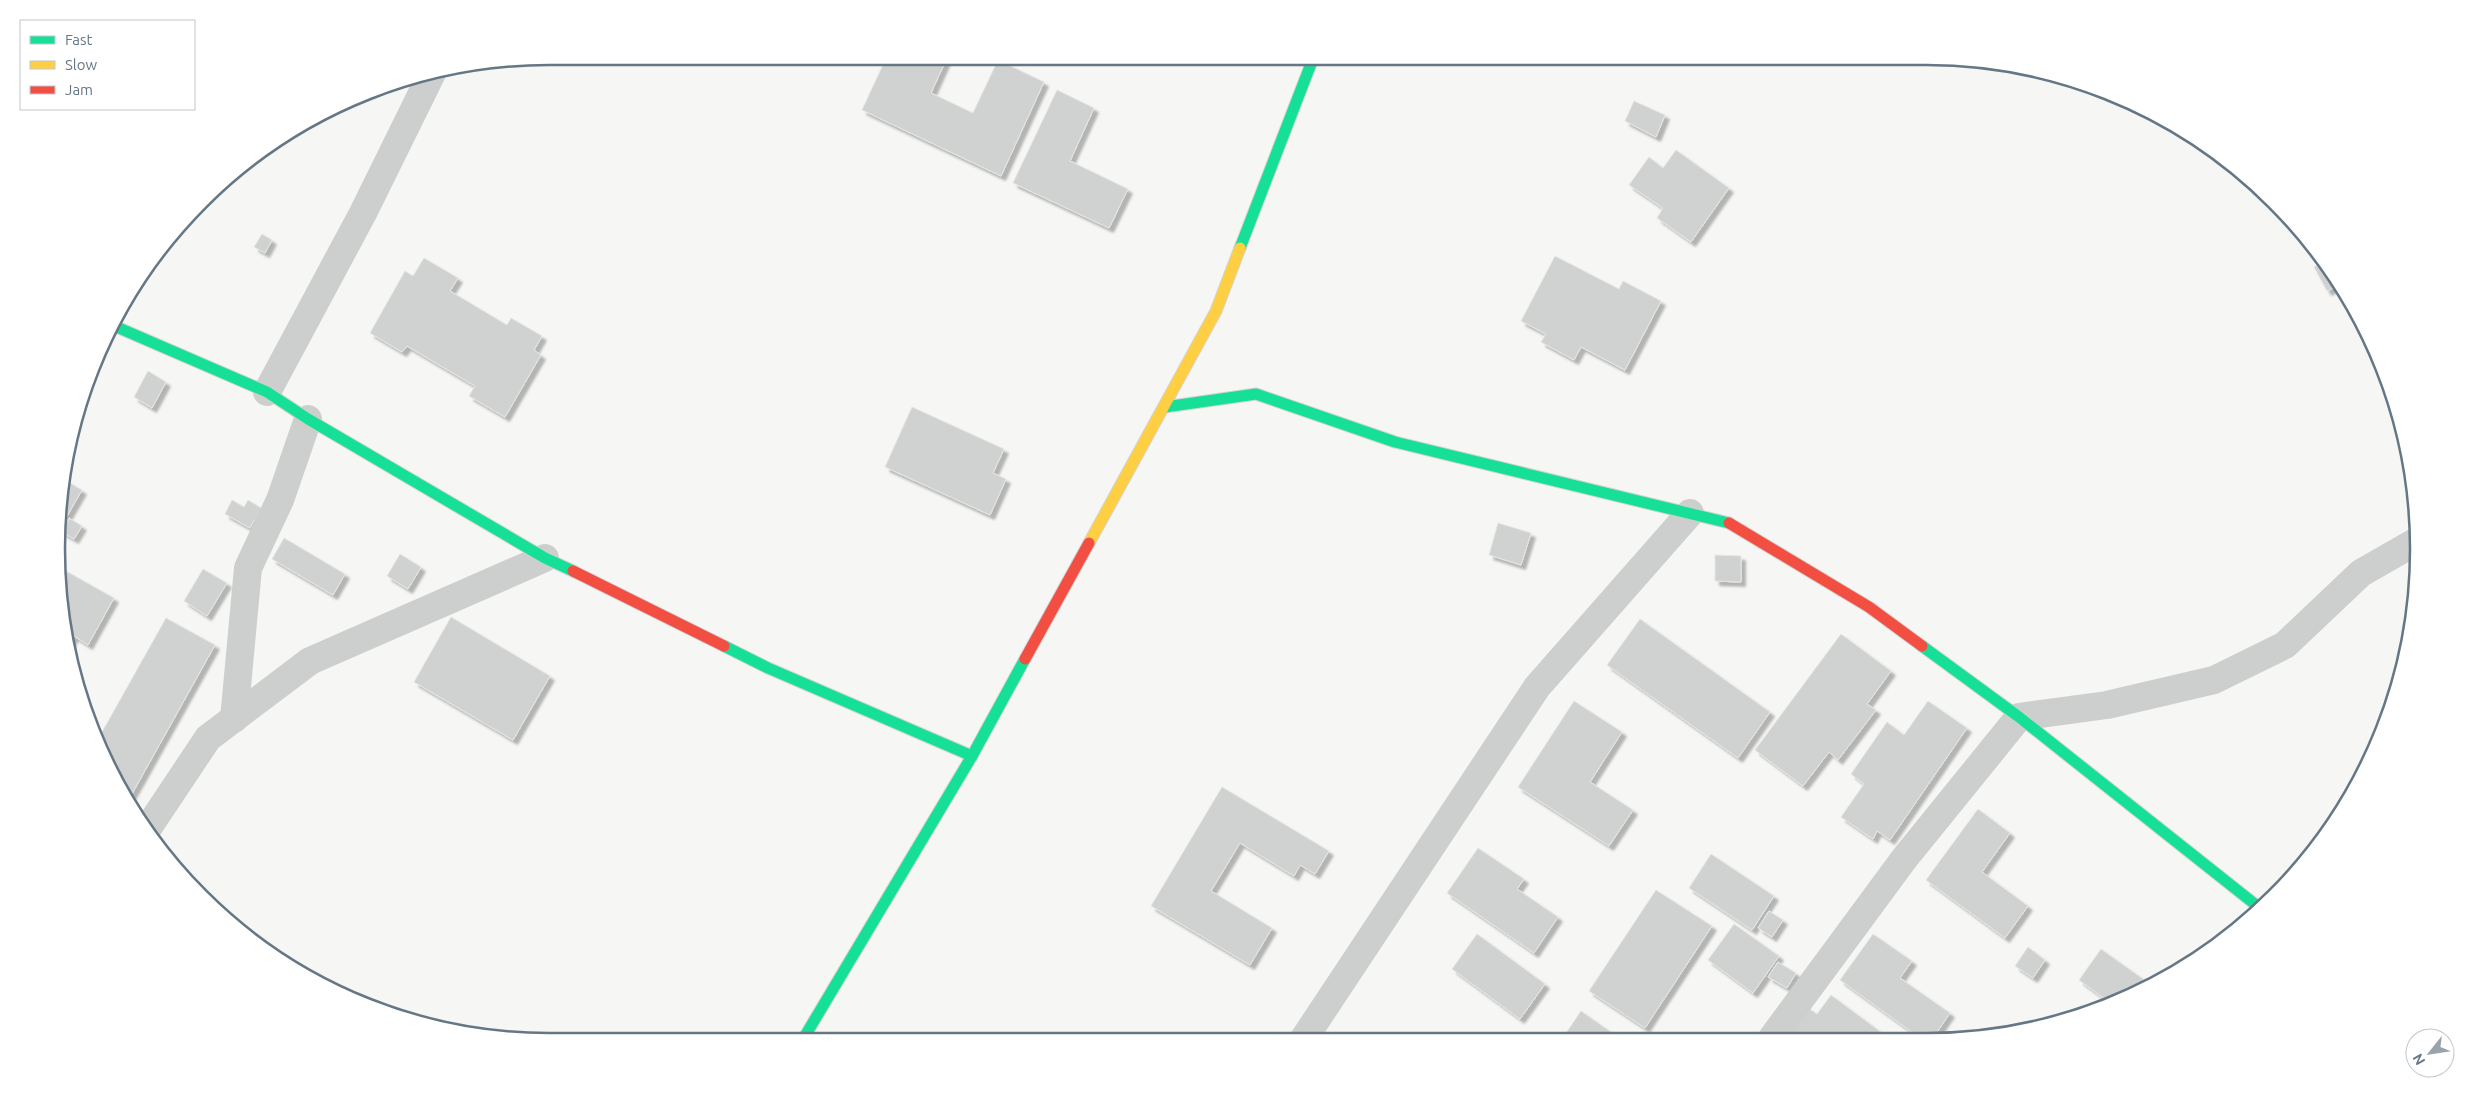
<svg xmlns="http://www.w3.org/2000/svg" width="2475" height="1098" viewBox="0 0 2475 1098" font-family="Ubuntu,sans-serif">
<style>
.building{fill:#d0d1d1;stroke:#e5e5e4;filter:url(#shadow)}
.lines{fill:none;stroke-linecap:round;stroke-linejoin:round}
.fast-casing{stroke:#d2d4d4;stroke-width:13}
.slow-casing{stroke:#d2d4d4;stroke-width:13}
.jam-casing{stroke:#d2d4d4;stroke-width:13}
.street{stroke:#cdcfcf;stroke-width:28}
.fast{stroke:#16e098;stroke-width:11}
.slow{stroke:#ffcf43;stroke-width:11}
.jam{stroke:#f24e42;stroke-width:11}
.rim{fill:none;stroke:#657685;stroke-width:2.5}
</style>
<defs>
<filter id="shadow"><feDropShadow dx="4.5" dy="4.5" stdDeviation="1" flood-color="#0004"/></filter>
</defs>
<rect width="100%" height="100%" fill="#f6f6f4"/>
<g class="building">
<path d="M887,56H937L946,60L931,93L973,113L998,60L1044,82L1001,176L862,110Z"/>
<path d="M1057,90L1094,108L1070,161L1128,189L1109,228L1013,183Z"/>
<path d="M1634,101L1665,115L1656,137L1625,121Z"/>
<path d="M1676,150L1729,188L1691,242L1657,218L1663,208L1629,185L1649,157L1663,168Z"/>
<path d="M262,234L272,240L265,253L254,247Z"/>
<path d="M1555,256L1619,289L1623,281L1661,301L1625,370L1581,347L1574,360L1541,342L1546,334L1521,321Z"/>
<path d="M424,258L458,278L450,291L507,325L511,318L542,336L534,350L541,355L505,417L469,396L475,386L407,346L402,352L370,333L405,271L413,276Z"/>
<path d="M2325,262L2339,285L2327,291L2314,267Z"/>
<path d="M148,371L166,382L152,408L134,397Z"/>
<path d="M912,407L1004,449L993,473L1006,479L990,515L885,467Z"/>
<path d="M63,479L82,490L58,532Z"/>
<path d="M232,500L244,507L248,500L266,511L259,523L254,520L250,528L225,514Z"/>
<path d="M69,518L82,526L74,539L62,532Z"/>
<path d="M1498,523L1531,533L1521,565L1489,555Z"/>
<path d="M284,538L345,574L333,595L272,559Z"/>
<path d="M400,554L421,567L408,589L387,576Z"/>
<path d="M1715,555L1741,556V582L1715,581Z"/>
<path d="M203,569L227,583L207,616L184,601Z"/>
<path d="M66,571L114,598L88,645L74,636L68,647L61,614L59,584Z"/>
<path d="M451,617L550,676L513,740L414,682Z"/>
<path d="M166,618L215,645L128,801L122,795L97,741Z"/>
<path d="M1640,619L1770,712L1738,758L1607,665Z"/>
<path d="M1841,634L1891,671L1867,704L1876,710L1838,760L1829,752L1803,786L1755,750Z"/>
<path d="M1574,701L1622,732L1590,782L1633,810L1609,846L1518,787Z"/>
<path d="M1928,701L1967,728L1890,840L1877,831L1873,839L1841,817L1864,784L1851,774L1887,722L1904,735Z"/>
<path d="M1222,787L1329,851L1315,874L1300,865L1294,876L1240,843L1211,891L1272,928L1250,965L1151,906Z"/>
<path d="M1978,809L2010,833L1982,872L2028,906L2005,938L1926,880Z"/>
<path d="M1478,848L1524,879L1517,889L1558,917L1534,953L1447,893Z"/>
<path d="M1711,854L1774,896L1752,930L1689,888Z"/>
<path d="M1656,890L1712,926L1645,1028L1589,991Z"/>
<path d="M1769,911L1783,920L1772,937L1758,928Z"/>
<path d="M1734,924L1779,956L1753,993L1708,960Z"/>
<path d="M1477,934L1545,984L1520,1019L1452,969Z"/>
<path d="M1873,934L1912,961L1900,978L1950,1013L1933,1038H1920L1840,980Z"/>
<path d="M2028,947L2045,960L2033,978L2015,966Z"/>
<path d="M2101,949L2150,984L2113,1005L2079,980Z"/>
<path d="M1778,962L1796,973L1787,988L1768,977Z"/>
<path d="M1831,995L1889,1038H1788L1810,1009L1817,1014Z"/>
<path d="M1581,1011L1621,1039H1562Z"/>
</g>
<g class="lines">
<defs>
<g id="fast">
<path d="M1240,248L1314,56"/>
<path d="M112,325L267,392L308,419L545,558L573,571"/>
<path d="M1165,407L1256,394L1395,442L1729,523"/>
<path d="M724,646L768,668L972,756"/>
<path d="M1922,646L2019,717L2261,909"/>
<path d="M802,1041L972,756L1025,659"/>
</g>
<path id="slow" d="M1089,543L1216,311L1240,248"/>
<g id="jam">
<path d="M1729,523L1869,607L1922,646"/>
<path d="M573,571L724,646"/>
<path d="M1025,659L1089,543"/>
</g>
</defs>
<use href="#fast" class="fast-casing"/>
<use href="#slow" class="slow-casing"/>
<use href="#jam" class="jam-casing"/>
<g class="street">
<path d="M267,392L363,213L433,71"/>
<path d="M234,719L248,568L280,500L308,419"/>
<path d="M146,831L208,738L310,661L545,558"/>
<path d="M1772,1038L1904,859L2019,717L2107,705L2214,680L2285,645L2361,573L2417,541"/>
<path d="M1303,1040L1537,687L1690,513"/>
</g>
<use href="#fast" class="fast"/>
<use href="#slow" class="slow"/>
<use href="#jam" class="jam"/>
</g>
<path d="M0 0H2475V1098H0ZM549 65H1926A484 484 0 0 1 2410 549V549A484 484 0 0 1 1926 1033H549A484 484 0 0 1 65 549V549A484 484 0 0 1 549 65Z" fill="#fff" fill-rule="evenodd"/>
<path class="rim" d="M549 65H1926A484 484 0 0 1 2410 549V549A484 484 0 0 1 1926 1033H549A484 484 0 0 1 65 549V549A484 484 0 0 1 549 65Z"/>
<rect x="20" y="20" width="175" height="90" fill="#ffffff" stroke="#c1c8ce"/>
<rect x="30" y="36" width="25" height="8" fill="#16e098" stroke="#c1c8ce"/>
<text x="65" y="45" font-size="15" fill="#657685">Fast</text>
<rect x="30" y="61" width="25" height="8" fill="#ffcf43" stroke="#c1c8ce"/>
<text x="65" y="70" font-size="15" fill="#657685">Slow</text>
<rect x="30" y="86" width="25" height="8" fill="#f24e42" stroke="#c1c8ce"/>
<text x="65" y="95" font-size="15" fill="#657685">Jam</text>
<g transform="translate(2430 1053) rotate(240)"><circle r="24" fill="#ffffff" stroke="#c1c8ce"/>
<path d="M0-4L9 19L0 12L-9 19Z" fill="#98a3ac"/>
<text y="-8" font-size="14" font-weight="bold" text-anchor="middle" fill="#657685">N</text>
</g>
</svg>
